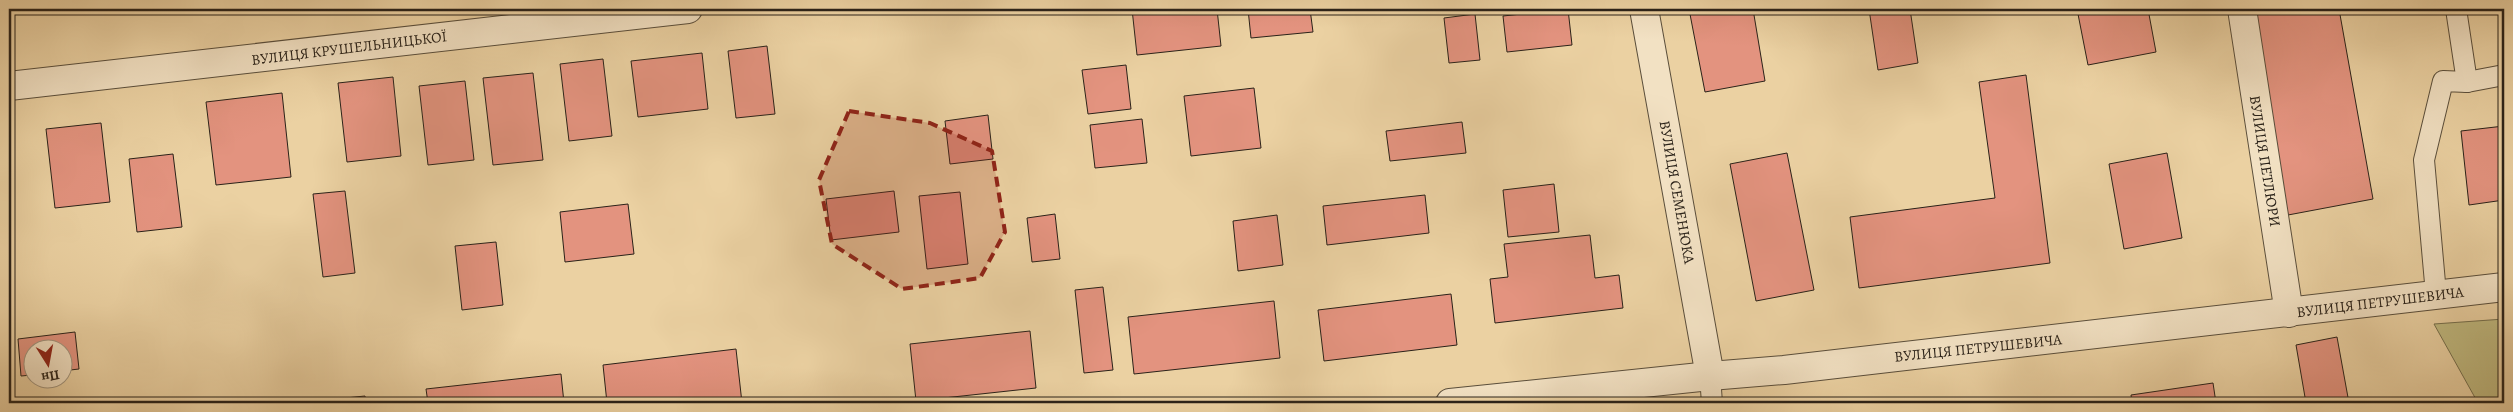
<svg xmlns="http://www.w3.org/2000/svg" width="2513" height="412" viewBox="0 0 2513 412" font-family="Alegreya,serif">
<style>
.green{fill:#c0b97f;stroke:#756e4c}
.building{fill:#e3937f;stroke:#2a2219}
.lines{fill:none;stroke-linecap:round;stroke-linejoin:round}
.service-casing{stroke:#5a4e3b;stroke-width:22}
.minor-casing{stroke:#5a4e3b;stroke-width:30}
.service{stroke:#f2e1c3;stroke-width:20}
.minor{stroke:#f2e1c3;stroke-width:28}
.marked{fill:#8f2418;fill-opacity:0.2;stroke:#8f2418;stroke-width:4;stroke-dasharray:10 6;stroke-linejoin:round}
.labels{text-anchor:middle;stroke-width:4;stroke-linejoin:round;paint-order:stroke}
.street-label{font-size:15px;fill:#2a2219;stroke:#f2e1c3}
</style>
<rect width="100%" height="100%" fill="#ebd1a2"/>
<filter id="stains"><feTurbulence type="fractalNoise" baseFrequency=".004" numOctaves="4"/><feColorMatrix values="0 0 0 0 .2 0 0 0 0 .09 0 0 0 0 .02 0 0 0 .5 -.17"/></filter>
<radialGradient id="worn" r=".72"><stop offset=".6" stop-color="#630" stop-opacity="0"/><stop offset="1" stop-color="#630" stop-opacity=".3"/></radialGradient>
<path class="green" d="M2504,319V403H2478L2434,324Z"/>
<g class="building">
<path d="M110,9H143L111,12Z"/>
<path d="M1132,9H1217L1221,46L1137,55Z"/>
<path d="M1248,9H1310L1313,32L1251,38Z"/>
<path d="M1568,9L1572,45L1507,52L1503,16Z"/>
<path d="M1689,9H1753L1765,81L1705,92Z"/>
<path d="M1869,9H1910L1918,63L1878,70Z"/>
<path d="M2077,9H2148L2156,52L2088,65Z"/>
<path d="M2251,9H2339L2373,199L2288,215Z"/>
<path d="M1475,14L1480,60L1449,63L1444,18Z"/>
<path d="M767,46L775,114L736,118L728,51Z"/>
<path d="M702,53L708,109L638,117L631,61Z"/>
<path d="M603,59L612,136L569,141L560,64Z"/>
<path d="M1126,65L1131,109L1088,114L1082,70Z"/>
<path d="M533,73L543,160L493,165L483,78Z"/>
<path d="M2026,75L2050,263L1859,288L1850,217L1995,198L1979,82Z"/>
<path d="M393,77L401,156L347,162L338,83Z"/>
<path d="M465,81L474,160L428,165L419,86Z"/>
<path d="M1254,88L1261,148L1191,156L1184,96Z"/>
<path d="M282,93L291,177L216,185L206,102Z"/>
<path d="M988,115L993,159L950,164L945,121Z"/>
<path d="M1142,119L1147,163L1095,168L1090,125Z"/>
<path d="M1462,122L1466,153L1390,161L1386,131Z"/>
<path d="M101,123L110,202L55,208L46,129Z"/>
<path d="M2504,126V200L2469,205L2461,131Z"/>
<path d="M1787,153L1814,290L1756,301L1730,164Z"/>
<path d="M2167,153L2182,238L2124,249L2109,164Z"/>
<path d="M173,154L182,227L137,232L129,159Z"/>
<path d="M1554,184L1559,232L1508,237L1503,190Z"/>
<path d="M345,191L355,273L323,277L313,194Z"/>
<path d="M894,191L899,232L831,240L826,199Z"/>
<path d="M960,192L968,264L927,269L919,196Z"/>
<path d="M1425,195L1429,233L1327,245L1323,206Z"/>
<path d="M628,204L634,254L565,262L560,212Z"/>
<path d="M1055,214L1060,259L1032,262L1027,218Z"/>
<path d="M1277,215L1283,265L1238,271L1233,221Z"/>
<path d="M1590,235L1595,278L1619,275L1623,308L1495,323L1490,279L1508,277L1504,244Z"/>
<path d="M496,242L503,305L462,310L455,246Z"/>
<path d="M1103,287L1113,370L1084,373L1075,290Z"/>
<path d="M1451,294L1457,345L1324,361L1318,310Z"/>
<path d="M1274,301L1280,358L1134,374L1128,317Z"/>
<path d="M1030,331L1036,388L916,401L910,344Z"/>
<path d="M75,332L79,369L62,371V350H32V375L21,376L18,339Z"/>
<path d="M2337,337L2349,403H2306L2296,345Z"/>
<path d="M736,349L742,403H607L603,365Z"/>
<path d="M561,374L564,403H428L426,389Z"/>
<path d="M2213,383L2216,403H2132L2131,395Z"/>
<path d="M365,396L366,403H296Z"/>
</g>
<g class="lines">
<defs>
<g id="service">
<path d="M2456,9L2467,82"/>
<path d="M2436,294L2424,160L2443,81L2467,82L2504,75"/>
<path d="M1710,376L1712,403"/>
</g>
<g id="minor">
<path d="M1644,9L1710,376"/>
<path d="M2242,9L2289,313"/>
<path d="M9,86L688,9"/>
<path d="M1450,403L1710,376L1784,370L2504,287"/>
</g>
</defs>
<use href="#service" class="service-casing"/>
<use href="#minor" class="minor-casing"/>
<use href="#service" class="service"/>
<use href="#minor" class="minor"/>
</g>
<path class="marked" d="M849,111L930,123L992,151L1005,232L980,278L902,289L832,244L819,180Z"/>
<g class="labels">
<g class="street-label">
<text transform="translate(349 48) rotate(-7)" y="5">ВУЛИЦЯ КРУШЕЛЬНИЦЬКОЇ</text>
<text transform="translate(2265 161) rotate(81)" y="5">ВУЛИЦЯ ПЕТЛЮРИ</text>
<text transform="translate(1677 192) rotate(80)" y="5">ВУЛИЦЯ СЕМЕНЮКА</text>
<text transform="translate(2380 302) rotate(-7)" y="5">ВУЛИЦЯ ПЕТРУШЕВИЧА</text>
<text transform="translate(1978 348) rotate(-6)" y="5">ВУЛИЦЯ ПЕТРУШЕВИЧА</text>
</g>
</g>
<rect width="2513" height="412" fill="none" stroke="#ebd1a2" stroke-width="30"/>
<rect x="10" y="10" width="2493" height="392" fill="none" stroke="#2a2219" stroke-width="2.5"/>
<rect x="15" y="15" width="2483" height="382" fill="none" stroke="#2a2219"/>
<g transform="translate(48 364) rotate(169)"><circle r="24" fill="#f2e1c3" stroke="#a2957f"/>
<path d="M0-4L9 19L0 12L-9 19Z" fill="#8f2418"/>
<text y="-8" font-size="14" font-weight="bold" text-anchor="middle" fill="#2a2219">Пн</text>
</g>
<rect width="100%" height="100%" filter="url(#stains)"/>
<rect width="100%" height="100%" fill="url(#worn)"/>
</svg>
